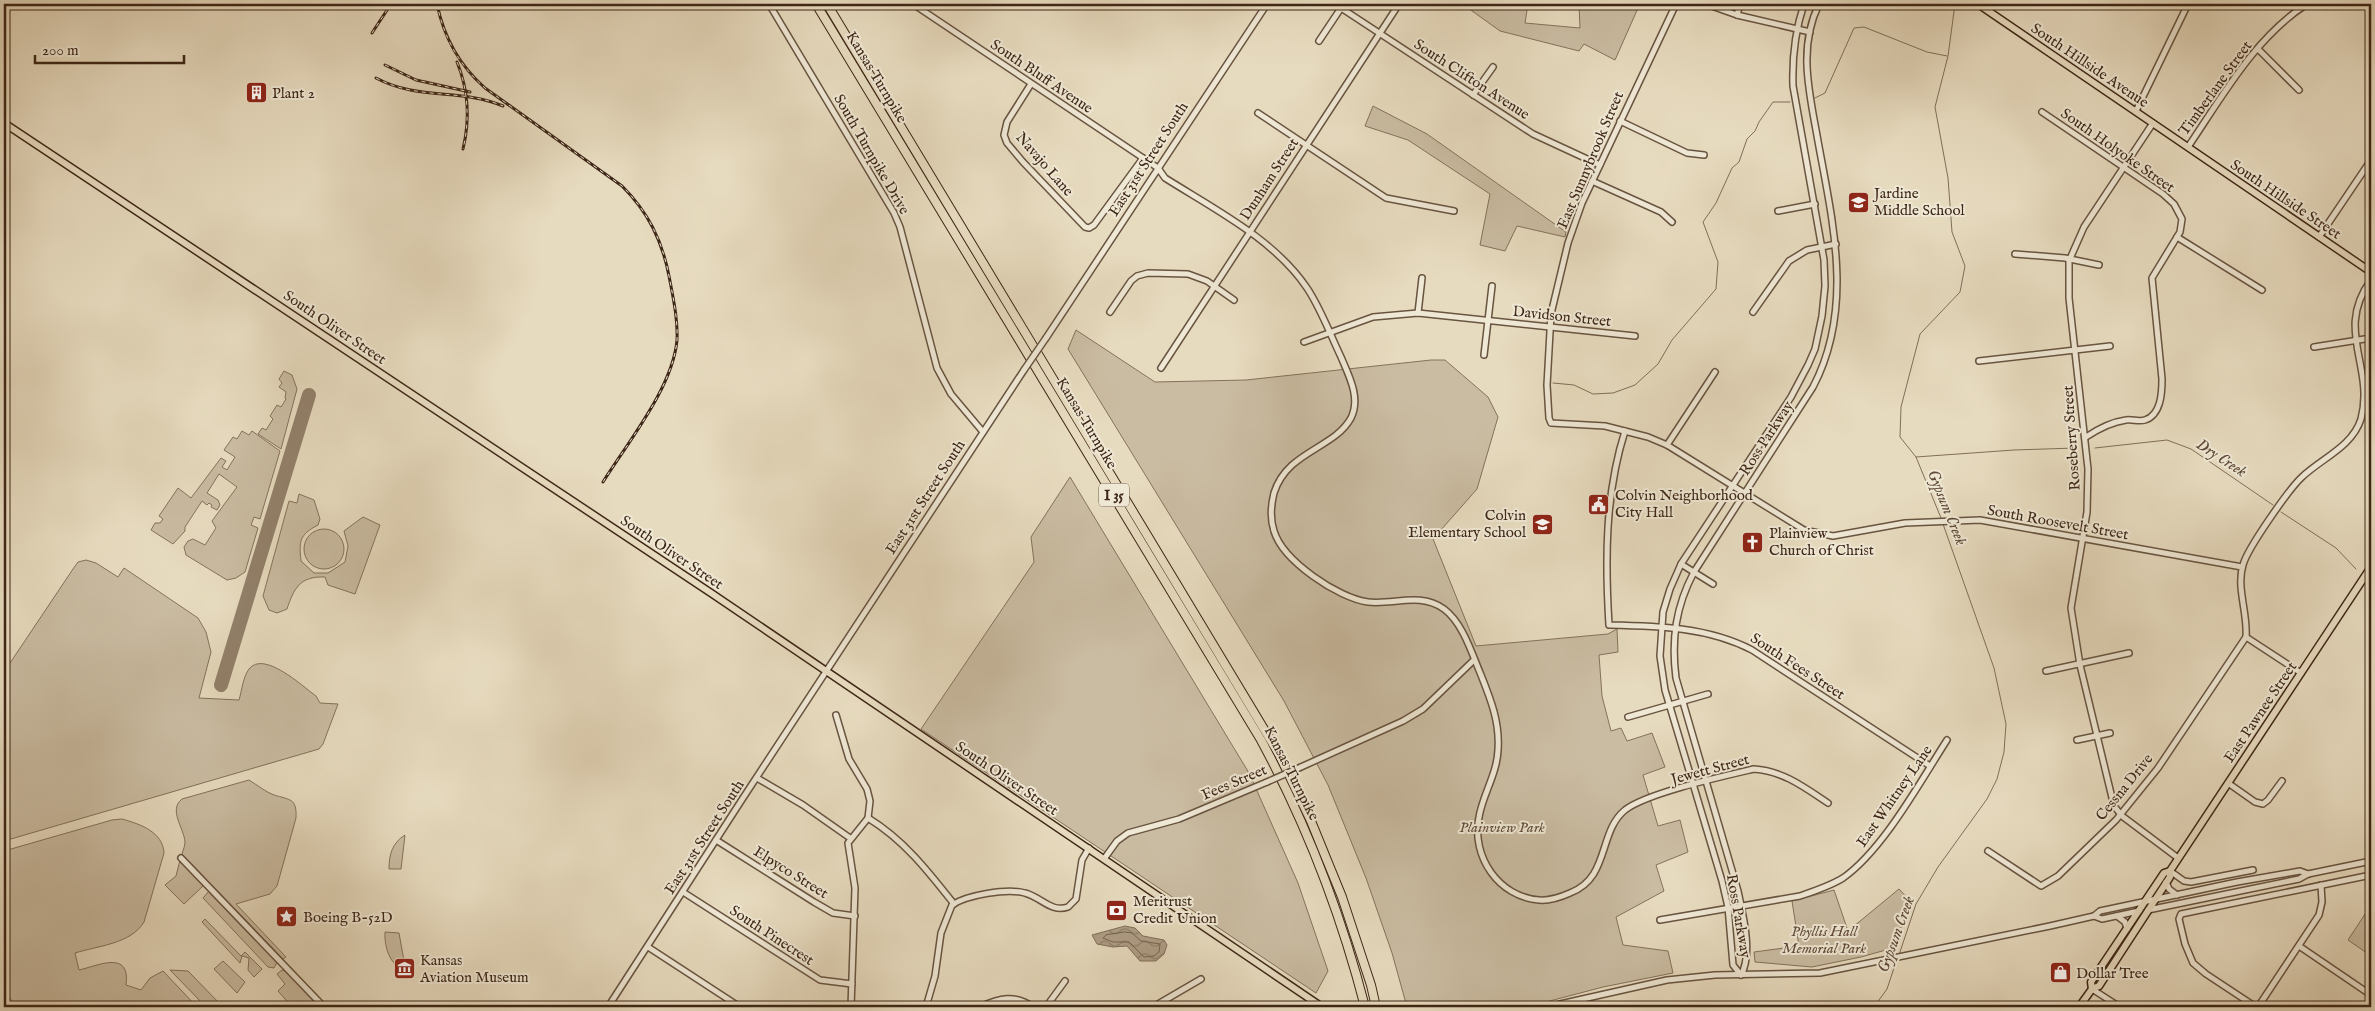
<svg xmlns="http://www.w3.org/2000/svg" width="2375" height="1011" viewBox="0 0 2375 1011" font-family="'IM FELL English',serif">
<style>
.green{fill:#cabca2;stroke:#84725c}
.water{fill:url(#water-waves);stroke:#816e5a}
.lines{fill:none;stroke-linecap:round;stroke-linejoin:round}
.shore{stroke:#76624e;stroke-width:1}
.stream{stroke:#816e5a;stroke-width:1}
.taxiway{stroke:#92816b;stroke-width:14}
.minor-casing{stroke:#685441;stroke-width:8}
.major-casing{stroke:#3e2717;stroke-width:9}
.highway-casing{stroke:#3e2717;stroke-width:10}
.minor{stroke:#efe8d5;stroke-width:5}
.major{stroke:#e7dbbf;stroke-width:6}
.highway{stroke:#e7dbbf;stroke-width:8}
.rail-casing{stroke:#3e2717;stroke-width:3}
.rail{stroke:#efe8d5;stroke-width:1;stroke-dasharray:4;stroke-linecap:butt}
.minor-bridge-casing{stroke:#685441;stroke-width:8;stroke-linecap:butt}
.minor-bridge{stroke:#efe8d5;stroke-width:5}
.labels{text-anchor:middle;stroke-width:4;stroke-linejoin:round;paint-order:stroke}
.shield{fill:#efe8d5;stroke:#736150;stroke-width:1}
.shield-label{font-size:14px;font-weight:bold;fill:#3e2717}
.street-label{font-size:15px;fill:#3e2717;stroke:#efe8d5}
.poi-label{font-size:15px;fill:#3e2717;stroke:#efe8d5;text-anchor:start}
.park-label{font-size:15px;font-style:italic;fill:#614c3a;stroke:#efe8d5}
.water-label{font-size:16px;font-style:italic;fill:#604b38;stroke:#efe8d5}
</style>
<defs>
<pattern id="water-waves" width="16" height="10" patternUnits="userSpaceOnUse" patternTransform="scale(1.25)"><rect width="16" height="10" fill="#ae9e86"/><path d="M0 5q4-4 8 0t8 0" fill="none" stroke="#8f816d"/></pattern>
</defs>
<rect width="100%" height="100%" fill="#e7dbbf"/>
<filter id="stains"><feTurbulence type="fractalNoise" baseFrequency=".004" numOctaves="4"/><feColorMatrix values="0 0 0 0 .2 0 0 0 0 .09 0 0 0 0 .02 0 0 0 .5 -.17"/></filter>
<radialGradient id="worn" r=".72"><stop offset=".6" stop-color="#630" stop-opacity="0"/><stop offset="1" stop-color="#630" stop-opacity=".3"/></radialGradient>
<g class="green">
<path d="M1479,4H1528L1525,23L1580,28L1579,4H1628L1638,8L1615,60L1584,44L1579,51L1500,31L1468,8Z"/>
<path d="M1373,106L1427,134L1566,232L1565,237L1517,226L1505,251L1480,245L1490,194L1408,140L1365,126Z"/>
<path d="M1076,330L1155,382L1246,380L1431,360H1445L1488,397L1498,417L1477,489L1433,539L1476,646L1608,634L1617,629L1618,652L1599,655L1602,696L1611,731L1621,728L1627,741L1652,733L1665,767L1643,775L1658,826L1680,820L1688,852L1656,865L1664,891L1616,917L1623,945L1668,951L1673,973L1603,987L1527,1007H1407L1392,953L1366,878L1328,785L1284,701L1068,349Z"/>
<path d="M284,371L292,375L297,389L281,449L258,434L262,428L266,430L273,419L270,416L277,405L281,407L286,399L285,398L286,392L279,387L282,383L279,379Z"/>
<path d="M242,431L249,435L252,431L280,451L260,519L254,517L251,525L258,528L245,572L236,578L227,580L186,555L184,547L188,541L193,539L205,545L216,528L212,521L237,487L219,474L207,493L218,500L220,505L217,510L211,507L212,505L209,503L207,505L202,501L185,527V531L173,544L151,530L155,523H160L163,519L159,516L178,488L191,498L221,458L226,461L222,467L227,470L235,457L224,450L233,437L237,439Z"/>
<path d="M1070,477L1249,773L1298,883L1328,971L1316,993L921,729L1034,562L1031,537Z"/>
<path d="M299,494L314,500L320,519L318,525C299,535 299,541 301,561L314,573H328L345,562L348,546L344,531L363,517L380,525L355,594L328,585L325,577C300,576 294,588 287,609L277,613L269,610L263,596L289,501L297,503Z"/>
<circle cx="324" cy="549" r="20"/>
<path d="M86,560L96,563L118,577L124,568L198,618L206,632L211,652L199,698L239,700C242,690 243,677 249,669C264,650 302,686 316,696L320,703L338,704L323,744L319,749L4,841V672L73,569L78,562Z"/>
<path d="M249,780C257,785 266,792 274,795C290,800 297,798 296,818L277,886L270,894L236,904L286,957L283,959L182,854C183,850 185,846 185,842C184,828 168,810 182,799Z"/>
<path d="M122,819C140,824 163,832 164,853L144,922C131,944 97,946 75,953L79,970C97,966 131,949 126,985L141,990L150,978L163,971L197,1007H18L4,992V851L112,820Z"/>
<path d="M405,835L401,869H389C389,855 392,843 405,835Z"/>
<path d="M180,860L203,884L202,887L184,904L165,885L176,876Z"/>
<path d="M1899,889L1911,902L1893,948L1861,957L1812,967L1755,962L1754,952L1799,946L1792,901L1834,890L1848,931Z"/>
<path d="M209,891L275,959L277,962L274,968L268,967L203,898Z"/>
<path d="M2371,905V956L2348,940Z"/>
<path d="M205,919L241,956L245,952L262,969L254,977L248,970L249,958L242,956L240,963L202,922Z"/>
<path d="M385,932L399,933L404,961H411L414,969L411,972C392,970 384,950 385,932Z"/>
<path d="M223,961L245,982L237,993L214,969Z"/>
<path d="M170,970L188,971L223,1007H206Z"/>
<path d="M282,970L287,972L313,999V1007H292L278,991L285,984L277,974Z"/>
</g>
<path class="water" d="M1125,926L1135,928L1143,936L1164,940L1167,945L1164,954L1156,961H1140L1127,946L1113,947L1097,944L1092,935Z"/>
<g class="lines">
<path class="shore" d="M1125,932L1132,933L1141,941L1160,944L1159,952L1154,956L1144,957L1129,942H1113L1103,938L1106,935Z"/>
<g class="stream">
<path d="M1815,98L1825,93L1854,28L1864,27L1927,52L1947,56"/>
<path d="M1553,383L1574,385L1593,394L1613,393L1635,385L1658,364L1672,340L1716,289L1718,262L1703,222L1716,203L1732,168L1739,162L1747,139L1755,131L1759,122L1773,102H1790"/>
<path d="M2095,448L2167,440L2191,449L2273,505"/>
<path d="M1916,457L2014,450L2076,448"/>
<path d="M2281,512L2336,548L2356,569"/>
<path d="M1941,518L1916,457L1900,437L1901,407L1920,334L1960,292L1965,266L1952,232L1948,178L1935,107L1948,56L1955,4"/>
<path d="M1899,955L1916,904L1938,867L1987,799L1997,779L2004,752L2006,724L1994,668L1943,524"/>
<path d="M1874,1007L1887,989L1897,959"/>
</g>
<path class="taxiway" d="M221,685L309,395"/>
<defs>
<g id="minor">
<path d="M769,4L894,213L900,227L937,368L951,394L983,432"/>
<path d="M913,4L1158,168L1165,178C1214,209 1274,239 1307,288C1321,309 1330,334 1341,357C1349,376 1361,398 1351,418C1334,449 1287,451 1274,493C1271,505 1270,519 1274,531C1283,561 1338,598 1368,602C1394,605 1420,592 1444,609C1463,623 1472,654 1481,675C1491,700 1500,723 1498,750C1497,774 1483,794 1479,817C1471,857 1499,897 1539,900C1550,901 1561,897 1570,893C1610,878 1598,832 1625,810C1647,793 1724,776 1754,769C1783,771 1804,787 1828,803"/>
<path d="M1335,4L1533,134L1600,165"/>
<path d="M1676,4L1582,203L1568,243L1551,314L1547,385L1549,418L1551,423L1605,426L1648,437L1667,445L1804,530L1833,536L1905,523L1980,520L2242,567"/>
<path d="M1706,4L1737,15L1810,32"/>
<path d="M1737,15L1740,4"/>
<path d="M1319,41L1341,8"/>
<path d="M2258,49L2299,90"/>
<path d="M1031,84L1007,122L1004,135L1007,143L1023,162L1085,227L1089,228L1094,225L1143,158"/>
<path d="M1473,95L1493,67"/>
<path d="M2136,111L2188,4"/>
<path d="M2042,112L2163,194L2174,204L2182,219L2180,232L2152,278L2162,379C2162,393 2161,415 2145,420C2139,422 2132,419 2126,420C2111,422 2098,429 2086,437"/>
<path d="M1258,113L1386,198L1454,211"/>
<path d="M1620,121L1687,153L1704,155"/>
<path d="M2153,123L2084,227L2069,261V298L2088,469L2087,512L2071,608L2080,665L2114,806L2122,816L2178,858"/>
<path d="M2188,147C2222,97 2255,37 2307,4"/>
<path d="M1592,181L1661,212L1672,222"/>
<path d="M1778,211L1815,204"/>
<path d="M2177,237L2262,290"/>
<path d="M2319,237L2371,160"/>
<path d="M2015,254L2065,258L2099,265"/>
<path d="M1110,312L1131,281L1137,276L1148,273L1188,274L1207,281L1234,300"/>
<path d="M1753,312L1789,261L1807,250L1836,244"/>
<path d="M1418,313L1422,278"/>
<path d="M1046,338L1267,4"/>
<path d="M1304,342L1373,317L1418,313L1635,336"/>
<path d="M2314,347L2371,338"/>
<path d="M1484,355L1492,286"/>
<path d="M1979,361L2110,346"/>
<path d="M1161,368L1399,4"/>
<path d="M1625,431C1605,494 1605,560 1609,625C1658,626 1708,627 1752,650L1930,766"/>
<path d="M1667,445L1715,372"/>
<path d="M1681,564L1713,584"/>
<path d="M2246,637C2248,613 2236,588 2243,565C2247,549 2289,489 2302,477C2322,458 2352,447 2361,419C2375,367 2334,330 2371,280"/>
<path d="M2246,637L2301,673"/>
<path d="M2046,671L2129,653"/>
<path d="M836,715L849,759L867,789L870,801L868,818L848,843L855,888L851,1007"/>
<path d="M1628,717L1708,694"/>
<path d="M2077,740L2110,733"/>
<path d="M1301,767L1403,721L1423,709L1474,660"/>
<path d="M757,778L803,805L850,838"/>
<path d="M2228,783L2255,802L2263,804L2268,800L2282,781"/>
<path d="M868,818C904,840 928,871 954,904"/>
<path d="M716,840L814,902L833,913L855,916"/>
<path d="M1988,851L2041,886L2058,876L2116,820L2158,768L2246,637"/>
<path d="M181,858L324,1007"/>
<path d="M1104,859L1117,841L1128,833L1179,819L1267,782"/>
<path d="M2170,871L2184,881L2191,882L2253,870"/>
<path d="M2166,882L2169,889L2177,895"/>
<path d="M683,892L820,980L852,984"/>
<path d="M2148,910L2299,879L2308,874L2371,861"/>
<path d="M2094,916L2102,919L2139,911"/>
<path d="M2117,916L2125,922L2127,929"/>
<path d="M1660,920L1800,896C1815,891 1830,886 1843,878C1883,850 1920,782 1947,740"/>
<path d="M2299,946L2371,995"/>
<path d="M648,947L740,1007"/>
<path d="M1741,975L1733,965L1728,907L1722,881L1665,690L1660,656L1663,612L1670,589L1681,564L1791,397L1808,365L1815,349L1822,316L1825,286L1824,260L1793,86C1792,56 1795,31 1804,4"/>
<path d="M1741,975C1753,954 1743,915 1738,891L1676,678C1671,639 1676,606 1694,572L1813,387C1856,305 1831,216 1816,130C1808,87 1799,45 1819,4"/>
<path d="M2092,989L2120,1007"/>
<path d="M608,1007L743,798L1024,370"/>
<path d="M926,1007L935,976L941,933L952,905C967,895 1007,888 1025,893C1041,897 1051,913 1068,907L1076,899L1082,860L1089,848"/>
<path d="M980,1007C999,998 1015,994 1033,1007"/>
<path d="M1046,1007L1065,981"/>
<path d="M1153,1007L1201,979"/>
<path d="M1547,1007L1667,980L1715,975L1820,973L2050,926L2094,916L2100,911L2237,882L2300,871L2308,874"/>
<path d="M2256,1007L2206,974L2193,963L2185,944L2179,919L2181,914L2371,875"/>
<path d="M2258,1007L2319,915L2322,902L2321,885"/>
</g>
<g id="major">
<path d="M1978,4L2371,272"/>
<path d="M4,123L711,593L1322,1007"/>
<path d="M2092,989L2091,982L2164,873L2170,871"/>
<path d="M2079,1007L2092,989L2099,986L2170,877V871L2371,567"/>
</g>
<g id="highway">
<path d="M816,4L1261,740C1307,825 1341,914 1365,1007"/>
<path d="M827,4L1279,754L1311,821L1342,897L1371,985L1376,1007"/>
</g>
</defs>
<use href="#minor" class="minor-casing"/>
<use href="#major" class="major-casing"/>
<use href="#highway" class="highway-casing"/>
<use href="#minor" class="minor"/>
<use href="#major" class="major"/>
<use href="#highway" class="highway"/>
<defs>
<g id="rail">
<path d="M437,4C444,38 459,65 485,88L622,186C648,212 662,240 669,276C673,297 678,319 677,340C673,387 628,442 603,482"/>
<path d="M372,33L391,4"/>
<path d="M457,62C468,89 470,120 463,149"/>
<path d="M385,65L416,80L470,92"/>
<path d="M376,78C419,101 461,88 503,106"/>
</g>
</defs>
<use href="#rail" class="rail-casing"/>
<use href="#rail" class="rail"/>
<defs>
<g id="minor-bridge">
<path d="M1024,370L1046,338"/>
<path d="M1267,782L1301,767"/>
</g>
</defs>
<use href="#minor-bridge" class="minor-bridge-casing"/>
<use href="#minor-bridge" class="minor-bridge"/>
</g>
<defs>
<symbol id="building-square" viewBox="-11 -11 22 22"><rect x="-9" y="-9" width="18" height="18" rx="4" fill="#8f2418" stroke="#efe8d5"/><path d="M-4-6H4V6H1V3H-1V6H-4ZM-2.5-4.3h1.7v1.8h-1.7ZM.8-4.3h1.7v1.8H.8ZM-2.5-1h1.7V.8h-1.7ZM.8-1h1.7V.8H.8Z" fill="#fff"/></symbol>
<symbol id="school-square" viewBox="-11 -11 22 22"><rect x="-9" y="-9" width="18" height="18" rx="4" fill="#8f2418" stroke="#efe8d5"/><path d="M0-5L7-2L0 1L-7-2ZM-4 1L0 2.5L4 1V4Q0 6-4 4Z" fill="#fff"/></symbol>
<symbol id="civic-square" viewBox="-11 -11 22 22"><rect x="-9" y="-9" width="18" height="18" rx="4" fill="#8f2418" stroke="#efe8d5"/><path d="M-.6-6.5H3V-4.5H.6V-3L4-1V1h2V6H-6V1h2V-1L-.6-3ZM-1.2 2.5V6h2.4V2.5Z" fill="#fff"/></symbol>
<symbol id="church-square" viewBox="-11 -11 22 22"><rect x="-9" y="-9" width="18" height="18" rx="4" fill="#8f2418" stroke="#efe8d5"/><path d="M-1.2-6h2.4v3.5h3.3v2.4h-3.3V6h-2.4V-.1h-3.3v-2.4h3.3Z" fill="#fff"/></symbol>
<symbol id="bank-square" viewBox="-11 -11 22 22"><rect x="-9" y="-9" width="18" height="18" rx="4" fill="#8f2418" stroke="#efe8d5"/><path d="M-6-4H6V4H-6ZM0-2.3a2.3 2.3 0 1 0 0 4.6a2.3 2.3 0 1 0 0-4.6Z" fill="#fff"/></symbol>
<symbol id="sight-square" viewBox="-11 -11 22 22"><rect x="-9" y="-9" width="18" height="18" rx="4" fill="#8f2418" stroke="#efe8d5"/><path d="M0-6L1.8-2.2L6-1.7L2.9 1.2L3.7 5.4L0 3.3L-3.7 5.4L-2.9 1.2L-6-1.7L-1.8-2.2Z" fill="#fff"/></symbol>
<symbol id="museum-square" viewBox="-11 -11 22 22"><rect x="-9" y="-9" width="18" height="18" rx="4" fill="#8f2418" stroke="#efe8d5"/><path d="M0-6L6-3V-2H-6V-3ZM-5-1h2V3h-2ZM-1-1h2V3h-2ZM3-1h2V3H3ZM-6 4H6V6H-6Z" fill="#fff"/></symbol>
<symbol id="shop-square" viewBox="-11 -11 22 22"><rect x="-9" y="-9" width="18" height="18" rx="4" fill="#8f2418" stroke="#efe8d5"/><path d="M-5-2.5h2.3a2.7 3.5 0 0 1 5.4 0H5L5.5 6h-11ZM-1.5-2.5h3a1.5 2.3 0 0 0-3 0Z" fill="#fff"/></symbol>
</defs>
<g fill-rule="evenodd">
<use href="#building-square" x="244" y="80" width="25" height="25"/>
<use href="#school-square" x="1846" y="190" width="25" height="25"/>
<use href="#civic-square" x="1586" y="492" width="25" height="25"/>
<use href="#school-square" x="1530" y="512" width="25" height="25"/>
<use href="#church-square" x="1740" y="530" width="25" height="25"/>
<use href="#bank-square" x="1104" y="898" width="25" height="25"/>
<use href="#sight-square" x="274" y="904" width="25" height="25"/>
<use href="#museum-square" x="392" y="956" width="25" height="25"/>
<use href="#shop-square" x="2048" y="960" width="25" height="25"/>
</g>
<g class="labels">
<rect class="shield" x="1099" y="483.5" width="30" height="23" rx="4"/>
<g class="shield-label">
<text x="1114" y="500">I 35</text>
</g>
<g class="street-label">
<text transform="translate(2090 65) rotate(34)" y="5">South Hillside Avenue</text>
<text transform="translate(1042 76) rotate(34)" y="5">South Bluff Avenue</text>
<text transform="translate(877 77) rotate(59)" y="5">Kansas Turnpike</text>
<text transform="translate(1472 79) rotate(33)" y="5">South Clifton Avenue</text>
<text transform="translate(2215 88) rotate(-54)" y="5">Timberlane Street</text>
<text transform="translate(2118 150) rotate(35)" y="5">South Holyoke Street</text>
<text transform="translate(872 154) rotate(60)" y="5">South Turnpike Drive</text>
<text transform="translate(1148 159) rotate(-57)" y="5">East 31st Street South</text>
<text transform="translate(1590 160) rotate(-67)" y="5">East Sunnybrook Street</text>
<text transform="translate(1045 164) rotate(49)" y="5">Navajo Lane</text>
<text transform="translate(1269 179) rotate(-57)" y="5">Dunham Street</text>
<text transform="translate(2286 199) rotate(34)" y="5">South Hillside Street</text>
<text transform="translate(1562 316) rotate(6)" y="5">Davidson Street</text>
<text transform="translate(335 327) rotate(34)" y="5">South Oliver Street</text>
<text transform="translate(1087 423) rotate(59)" y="5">Kansas Turnpike</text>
<text transform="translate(1766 438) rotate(-57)" y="5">Ross Parkway</text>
<text transform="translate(2071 438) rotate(-94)" y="5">Roseberry Street</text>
<text transform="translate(925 497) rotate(-57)" y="5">East 31st Street South</text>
<text transform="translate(2058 522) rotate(10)" y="5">South Roosevelt Street</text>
<text transform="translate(672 552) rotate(34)" y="5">South Oliver Street</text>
<text transform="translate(1798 666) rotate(33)" y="5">South Fees Street</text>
<text transform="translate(2260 712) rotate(-56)" y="5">East Pawnee Street</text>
<text transform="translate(1710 769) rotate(-15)" y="5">Jewett Street</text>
<text transform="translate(1292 773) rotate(63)" y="5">Kansas Turnpike</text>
<text transform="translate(1007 778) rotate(34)" y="5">South Oliver Street</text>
<text transform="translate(1234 782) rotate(-23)" y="5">Fees Street</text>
<text transform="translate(2124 787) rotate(-51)" y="5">Cessna Drive</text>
<text transform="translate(1894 796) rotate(-55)" y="5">East Whitney Lane</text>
<text transform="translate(704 837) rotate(-57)" y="5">East 31st Street South</text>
<text transform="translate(791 872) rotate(32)" y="5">Elpyco Street</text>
<text transform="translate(1739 916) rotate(80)" y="5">Ross Parkway</text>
<text transform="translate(772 935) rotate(33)" y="5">South Pinecrest</text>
</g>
<g class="poi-label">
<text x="272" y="98">Plant 2</text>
<text x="1874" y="198">Jardine<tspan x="1874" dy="17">Middle School</tspan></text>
<text x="1615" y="500">Colvin Neighborhood<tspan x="1615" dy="17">City Hall</tspan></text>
<text x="1526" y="520" text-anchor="end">Colvin<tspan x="1526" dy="17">Elementary School</tspan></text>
<text x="1769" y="538">Plainview<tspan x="1769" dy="17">Church of Christ</tspan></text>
<text x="1133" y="906">Meritrust<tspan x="1133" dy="17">Credit Union</tspan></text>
<text x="303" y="922">Boeing B-52D</text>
<text x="420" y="965">Kansas<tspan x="420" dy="17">Aviation Museum</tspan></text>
<text x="2076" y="978">Dollar Tree</text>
</g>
<g class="park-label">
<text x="1502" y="832">Plainview Park</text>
<text x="1824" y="936">Phyllis Hall<tspan x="1824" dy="17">Memorial Park</tspan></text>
</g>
<g class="water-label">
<text transform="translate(2222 457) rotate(33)" y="6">Dry Creek</text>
<text transform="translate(1948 507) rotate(68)" y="6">Gypsum Creek</text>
<text transform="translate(1895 934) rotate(-70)" y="6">Gypsum Creek</text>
</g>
</g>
<rect width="2375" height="1011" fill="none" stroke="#e7dbbf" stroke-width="20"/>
<rect x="5" y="5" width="2365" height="1001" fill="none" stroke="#3e2717" stroke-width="2.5"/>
<rect x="10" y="10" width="2355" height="991" fill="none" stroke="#3e2717"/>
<path d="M35 55v8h149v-8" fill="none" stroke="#3e2717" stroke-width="2.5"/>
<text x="42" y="55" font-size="15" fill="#3e2717" stroke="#efe8d5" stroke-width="4" paint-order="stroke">200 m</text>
<rect width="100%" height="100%" filter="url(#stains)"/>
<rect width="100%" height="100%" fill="url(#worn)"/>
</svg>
